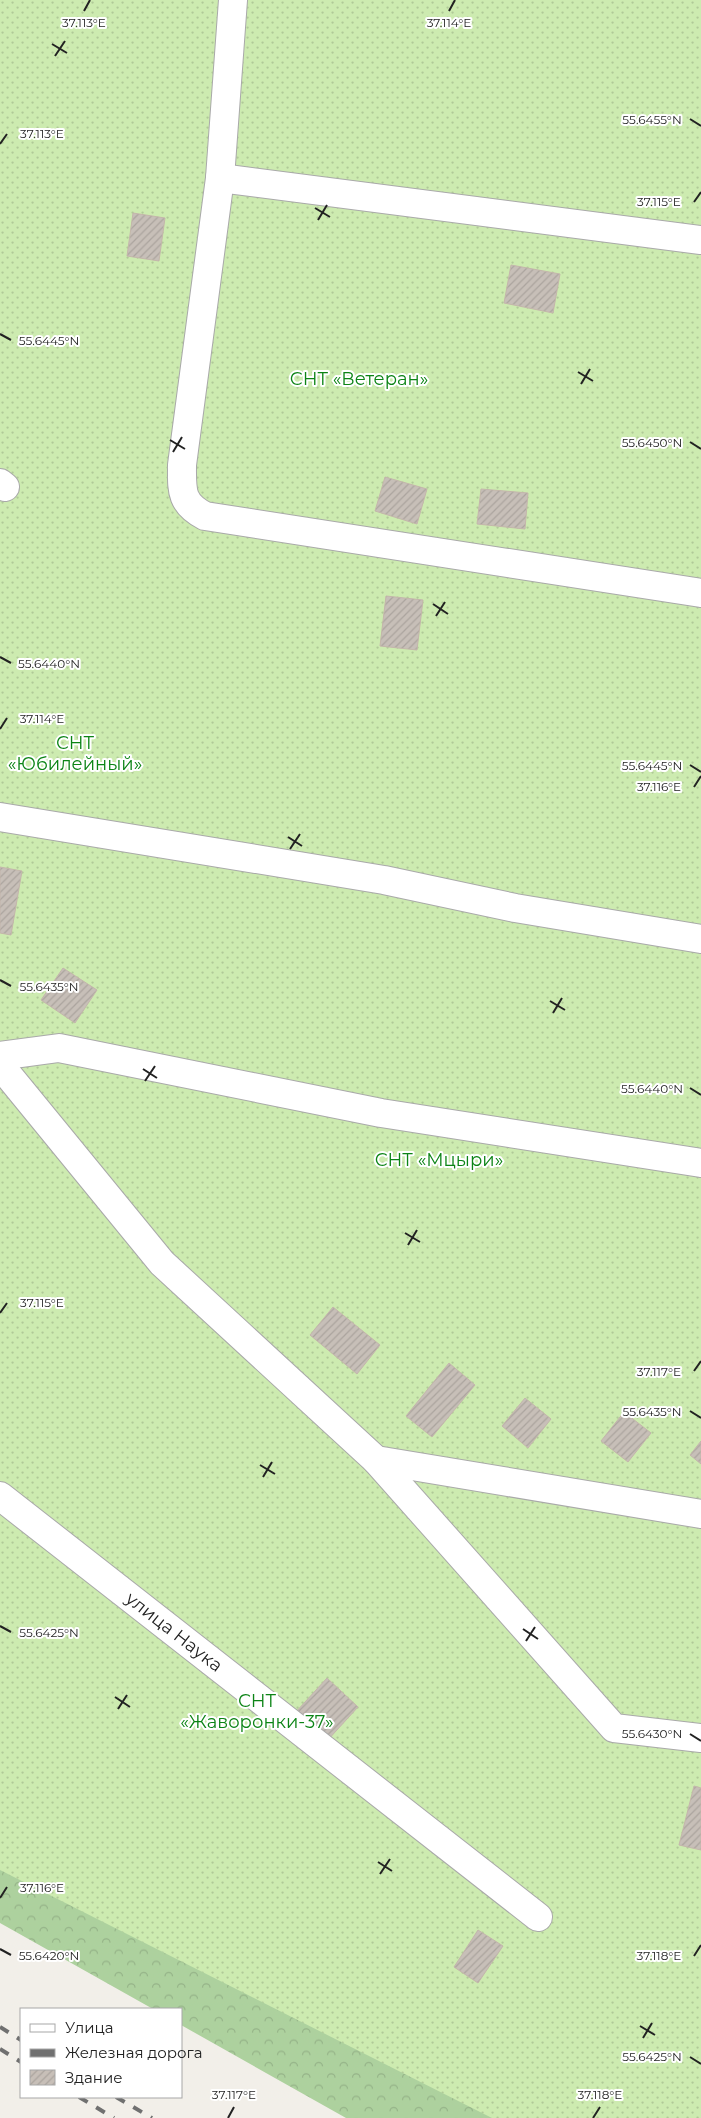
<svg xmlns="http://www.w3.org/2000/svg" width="701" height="2118" viewBox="0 0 701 2118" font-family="Montserrat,sans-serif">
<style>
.forest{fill:url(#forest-crowns)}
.garden{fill:url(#garden-dots)}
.building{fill:url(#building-hatch);stroke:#c4b6ab}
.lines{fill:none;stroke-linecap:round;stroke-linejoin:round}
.minor-casing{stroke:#a9a9a9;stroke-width:30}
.minor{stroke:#fff;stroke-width:28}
.rail{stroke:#707070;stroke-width:4;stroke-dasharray:10 10;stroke-linecap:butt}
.ticks{fill:none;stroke:#222;stroke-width:2}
.labels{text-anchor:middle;stroke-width:4;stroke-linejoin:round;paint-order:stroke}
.park-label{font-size:18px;fill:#0c8416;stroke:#fff}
.street-label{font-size:18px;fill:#222;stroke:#fff}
.ticks-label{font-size:12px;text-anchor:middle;fill:#222;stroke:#fff;stroke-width:4;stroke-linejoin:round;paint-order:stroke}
</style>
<defs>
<pattern id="forest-crowns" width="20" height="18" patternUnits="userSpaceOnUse" patternTransform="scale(1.25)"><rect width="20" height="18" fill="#add19e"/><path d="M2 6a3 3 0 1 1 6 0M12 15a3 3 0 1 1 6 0" fill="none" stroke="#95b388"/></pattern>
<pattern id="garden-dots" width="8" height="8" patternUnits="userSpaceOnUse" patternTransform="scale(1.25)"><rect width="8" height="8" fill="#cdebb0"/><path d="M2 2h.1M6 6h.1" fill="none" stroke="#b0c997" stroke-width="1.8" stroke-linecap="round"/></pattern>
<pattern id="building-hatch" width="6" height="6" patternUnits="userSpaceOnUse" patternTransform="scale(1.25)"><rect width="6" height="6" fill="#c7bfb8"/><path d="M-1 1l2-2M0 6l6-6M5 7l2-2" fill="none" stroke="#aba49e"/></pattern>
</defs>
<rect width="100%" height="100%" fill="#f2efe9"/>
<path class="forest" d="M0,1794L559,2118H346L181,2025V2009H153L0,1923Z"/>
<path class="garden" d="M0,0H701V2118H492L0,1870Z"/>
<g class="building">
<path d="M133,213L165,218L159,261L127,256Z"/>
<path d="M511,265L560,274L553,313L504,303Z"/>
<path d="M385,477L427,489L417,524L375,511Z"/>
<path d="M481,489L528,493L525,529L477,524Z"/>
<path d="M386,596L423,600L417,650L380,646Z"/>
<path d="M0,867L22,871L11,935L0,933Z"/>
<path d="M63,968L97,990L75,1023L41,1000Z"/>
<path d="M333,1307L380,1345L357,1374L310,1335Z"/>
<path d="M449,1363L475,1385L432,1437L406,1416Z"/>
<path d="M525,1398L551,1419L528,1448L502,1426Z"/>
<path d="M624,1412L651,1433L628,1462L601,1441Z"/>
<path d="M701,1441V1464L690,1455Z"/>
<path d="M327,1678L358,1707L326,1742L294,1714Z"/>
<path d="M694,1786L701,1788V1850L679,1845Z"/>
<path d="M478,1930L503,1946L478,1983L454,1967Z"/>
</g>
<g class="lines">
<defs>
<g id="minor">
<path d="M233,0L220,178L182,465C182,490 180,503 205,516L701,593"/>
<path d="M220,178L701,240"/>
<path d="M0,483L5,487"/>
<path d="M0,817L384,880L515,908L701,939"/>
<path d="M0,1056L59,1048L381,1113L701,1163"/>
<path d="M0,1065L162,1263L376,1460L614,1728L701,1738"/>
<path d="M376,1460L701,1514"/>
<path d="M0,1496L538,1917"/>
</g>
</defs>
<use href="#minor" class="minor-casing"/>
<use href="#minor" class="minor"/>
<g class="rail">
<path d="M0,2027L21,2040"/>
<path d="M0,2049L21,2062"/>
<path d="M79,2097L114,2118"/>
<path d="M116,2097L152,2118"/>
</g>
</g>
<path class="ticks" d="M84,11L90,0M449,11L455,0M52,44L67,53M55,56L65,41M690,119L701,126M0,144L7,134M694,202L701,192M315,208L330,217M318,220L327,205M0,334L11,340M578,372L593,381M581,384L590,369M170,440L185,449M690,442L701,449M173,452L182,437M433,604L448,614M436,616L445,602M0,657L11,663M0,729L7,718M690,765L701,772M694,787L701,776M288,837L302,846M290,849L300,834M0,980L11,986M550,1001L565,1010M553,1013L562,998M143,1069L157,1078M145,1081L155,1066M690,1088L701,1095M405,1233L420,1242M408,1245L417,1230M0,1313L7,1303M694,1371L701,1361M690,1411L701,1418M260,1465L275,1474M263,1477L272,1462M0,1626L11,1632M523,1629L538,1639M526,1641L535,1627M115,1697L130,1707M118,1709L127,1695M690,1734L701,1741M378,1862L392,1871M380,1874L390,1859M0,1898L7,1887M0,1949L11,1955M694,1956L701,1945M640,2026L655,2035M643,2038L652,2023M690,2057L701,2064M228,2118L234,2107M593,2118L600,2107"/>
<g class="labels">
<g class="park-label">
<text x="359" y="385">СНТ «Ветеран»</text>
<text x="75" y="749">СНТ<tspan x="75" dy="21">«Юбилейный»</tspan></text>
<text x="439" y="1166">СНТ «Мцыри»</text>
<text x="257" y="1707">СНТ<tspan x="257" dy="21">«Жаворонки-37»</tspan></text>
</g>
<g class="street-label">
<text transform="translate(174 1632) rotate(38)" y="6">улица Наука</text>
</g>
</g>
<g class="ticks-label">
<text x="84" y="27">37.113°E</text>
<text x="449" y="27">37.114°E</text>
<text x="652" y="124">55.6455°N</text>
<text x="42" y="138">37.113°E</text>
<text x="659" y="206">37.115°E</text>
<text x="49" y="345">55.6445°N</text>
<text x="652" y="447">55.6450°N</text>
<text x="49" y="668">55.6440°N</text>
<text x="42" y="723">37.114°E</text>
<text x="652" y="770">55.6445°N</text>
<text x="659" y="791">37.116°E</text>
<text x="49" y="991">55.6435°N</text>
<text x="652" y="1093">55.6440°N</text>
<text x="42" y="1307">37.115°E</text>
<text x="659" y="1376">37.117°E</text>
<text x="652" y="1416">55.6435°N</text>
<text x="49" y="1637">55.6425°N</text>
<text x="652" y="1738">55.6430°N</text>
<text x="42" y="1892">37.116°E</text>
<text x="49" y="1960">55.6420°N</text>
<text x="659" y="1960">37.118°E</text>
<text x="652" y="2061">55.6425°N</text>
<text x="234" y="2099">37.117°E</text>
<text x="600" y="2099">37.118°E</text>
</g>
<rect x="20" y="2008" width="162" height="90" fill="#ffffff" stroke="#a7a7a7"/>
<rect x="30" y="2024" width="25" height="8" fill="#ffffff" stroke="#a7a7a7"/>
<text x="65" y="2033" font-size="15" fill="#222222">Улица</text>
<rect x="30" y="2049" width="25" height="8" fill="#707070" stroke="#a7a7a7"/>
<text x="65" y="2058" font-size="15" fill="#222222">Железная дорога</text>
<rect x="30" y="2070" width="25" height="15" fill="url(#building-hatch)" stroke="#a7a7a7"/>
<text x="65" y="2083" font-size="15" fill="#222222">Здание</text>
</svg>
